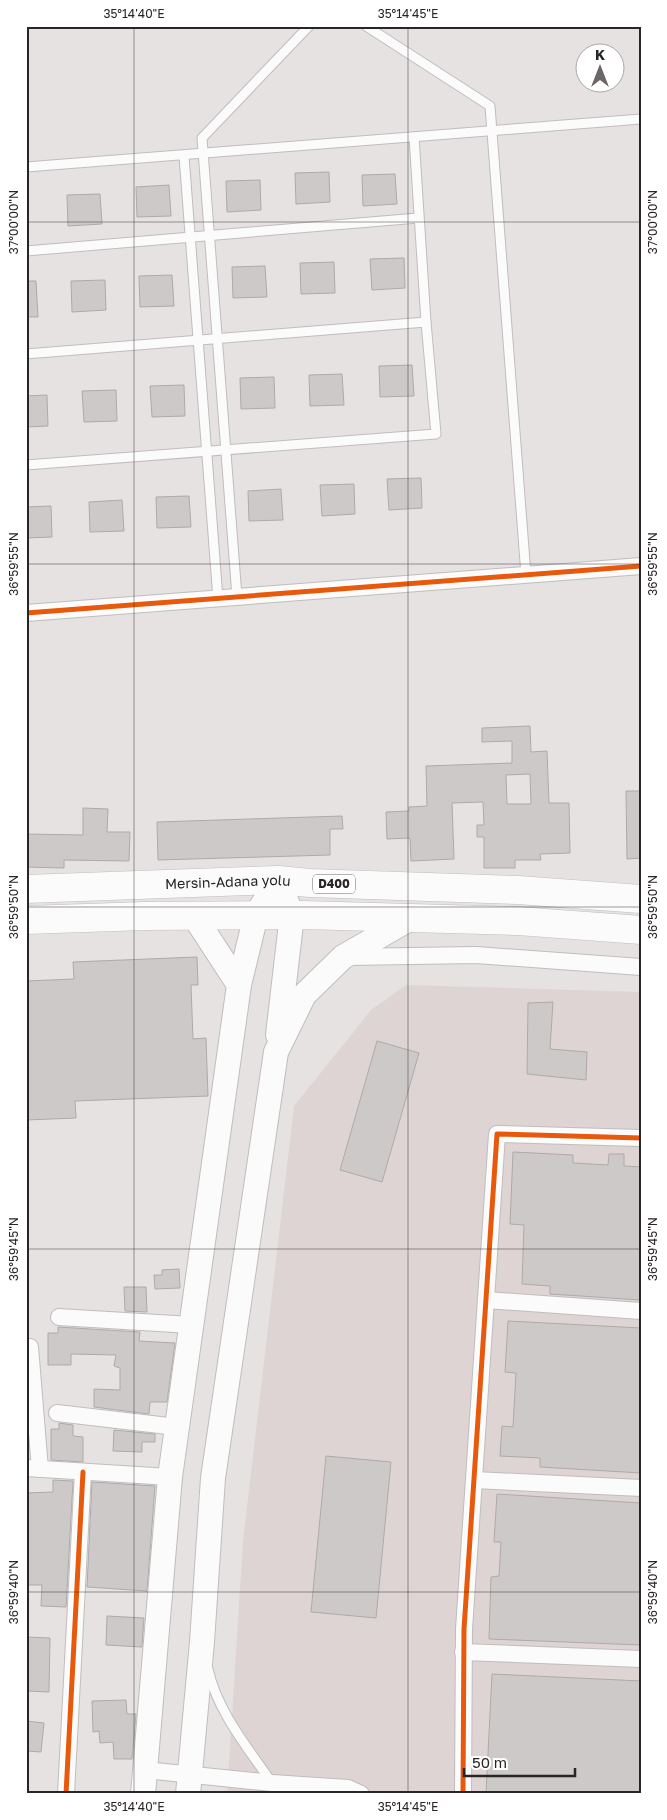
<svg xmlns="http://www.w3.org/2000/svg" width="667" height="1820" viewBox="0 0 667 1820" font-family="'Golos Text',sans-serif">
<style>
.built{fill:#dfd4d4}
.building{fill:#cdc9c9;stroke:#aeaaaa;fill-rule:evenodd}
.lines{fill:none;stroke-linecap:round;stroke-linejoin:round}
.lane-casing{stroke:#c0bdbd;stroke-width:11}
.street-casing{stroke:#c0bdbd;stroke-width:18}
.secondary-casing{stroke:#c0bdbd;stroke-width:26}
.highway-casing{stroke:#c0bdbd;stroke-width:29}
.lane{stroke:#fbfbfb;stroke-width:9}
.street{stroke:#fbfbfb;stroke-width:16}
.secondary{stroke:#fbfbfb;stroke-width:24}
.highway{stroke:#fbfbfb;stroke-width:28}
.cycleway-casing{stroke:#fff;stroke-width:8}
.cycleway{stroke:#e8590c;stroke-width:5}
.ticks{fill:none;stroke:#282524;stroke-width:1;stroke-opacity:0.45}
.labels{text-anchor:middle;stroke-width:5;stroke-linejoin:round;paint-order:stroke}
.shield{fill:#fff;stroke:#686666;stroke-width:1}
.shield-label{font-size:12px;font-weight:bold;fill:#282524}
.street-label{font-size:14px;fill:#282524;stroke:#fff}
.neatline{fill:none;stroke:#282524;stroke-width:2}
.ticks-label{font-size:12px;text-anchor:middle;fill:#282524}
</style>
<rect width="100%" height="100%" fill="#e7e2e2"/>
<path class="built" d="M406,985L641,992V1794H227L243,1541L294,1106L371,1010Z"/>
<g class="building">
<path d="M329,172L330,202L296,204L295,173Z"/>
<path d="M395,174L397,204L363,206L362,175Z"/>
<path d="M260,180L261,210L227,212L226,181Z"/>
<path d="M169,185L171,216L137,217L136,187Z"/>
<path d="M100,194L102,224L68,226L67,195Z"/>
<path d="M404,258L405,288L372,290L370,259Z"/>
<path d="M334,262L335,293L301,294L300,263Z"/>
<path d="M265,266L267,297L233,298L232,267Z"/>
<path d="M172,275L174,306L140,307L139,276Z"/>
<path d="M105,280L106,310L72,312L71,281Z"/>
<path d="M26,281H36L38,317H26Z"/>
<path d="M412,365L414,396L380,397L379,366Z"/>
<path d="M342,374L344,405L310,406L309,375Z"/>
<path d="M274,377L275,408L241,409L240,378Z"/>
<path d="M184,385L185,416L152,417L150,386Z"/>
<path d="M116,390L117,421L84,422L82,391Z"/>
<path d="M47,395L48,426L26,427V396Z"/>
<path d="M421,478L422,508L389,510L387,479Z"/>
<path d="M354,484L355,514L322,516L320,485Z"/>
<path d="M281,489L283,520L249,521L248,491Z"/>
<path d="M189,496L191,527L157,528L156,497Z"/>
<path d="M122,500L124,531L90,532L89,502Z"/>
<path d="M51,506L52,537L26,538V507Z"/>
<path d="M530,726L531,752L547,751L549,803H569L570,853L540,854L541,860H515V868H484V837H477V825H484L483,802L452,803L454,859L411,861L410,838L387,839L386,812L409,811V807L427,806L426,766L512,763V741L482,742V728ZM530,774L531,804H507L506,775Z"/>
<path d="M626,791H641V858L627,859Z"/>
<path d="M83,808L108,809L107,832H130L129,861L64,860V868L26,867V834L83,835Z"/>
<path d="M342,816L343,829H330V855L158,860L157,822Z"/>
<path d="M197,957L198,985H191L193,1039L206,1038L208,1096L75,1101L76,1118L26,1120V981L74,979L73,962Z"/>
<path d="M553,1002L550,1049L587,1052L586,1080L527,1074L528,1003Z"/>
<path d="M377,1041L419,1053L382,1182L340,1170Z"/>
<path d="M513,1152L573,1155V1163L608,1165L609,1154H624V1166L641,1167V1300L550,1294V1286L522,1284L524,1225L510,1224Z"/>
<path d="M179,1269L180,1288L155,1289L154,1275H162V1270Z"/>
<path d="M124,1287H146L147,1312L125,1311Z"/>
<path d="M508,1321L641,1328V1473L540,1467V1458L500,1456L502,1426L513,1427L516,1373L505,1372Z"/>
<path d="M58,1327L140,1332L139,1341L175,1343L167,1402H150L149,1414L94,1407V1389L120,1390V1368L114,1366L116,1355L71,1354V1365H48V1333H58Z"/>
<path d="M59,1423L73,1425V1436L83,1437V1462L51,1460V1429H59Z"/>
<path d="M114,1430L155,1434V1442H142V1452L113,1451Z"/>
<path d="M326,1456L391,1462L376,1618L311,1612Z"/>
<path d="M53,1480L73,1481L66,1607L41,1606L42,1585H26V1493L53,1492Z"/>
<path d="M92,1482L155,1486L147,1591L87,1587Z"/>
<path d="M497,1494L641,1503V1645L489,1639L491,1577L499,1576L501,1542H494Z"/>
<path d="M107,1616L144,1618L142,1647L106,1645Z"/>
<path d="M26,1637L50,1638L49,1692L26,1691Z"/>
<path d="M492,1674L641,1681V1794H486Z"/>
<path d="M126,1700L127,1714H136L132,1759H114L113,1742L100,1743L99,1731L93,1732L92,1701Z"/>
<path d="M26,1721L44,1723L41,1752L26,1751Z"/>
</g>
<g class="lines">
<defs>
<g id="lane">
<path d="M366,26L490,106L526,575"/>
<path d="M184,156L218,599"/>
<path d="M26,167L641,119"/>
<path d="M26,251L418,218"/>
<path d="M26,354L426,322"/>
<path d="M26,465L436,434L426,322L414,137"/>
<path d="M237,597L202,138L309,26"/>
<path d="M208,1669C217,1711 248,1748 272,1783"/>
</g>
<g id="street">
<path d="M26,613L641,566"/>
<path d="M347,957L476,955L641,967"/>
<path d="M486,1300L641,1311"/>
<path d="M59,1317L191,1325"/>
<path d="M26,1347H30L40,1469"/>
<path d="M57,1413L177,1427"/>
<path d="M26,1468L170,1477"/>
<path d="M474,1480L641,1488"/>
<path d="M463,1652L641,1659"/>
<path d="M145,1770L272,1783L348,1788L361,1794"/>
<path d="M66,1794L83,1472"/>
<path d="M463,1794L464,1629L497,1134L641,1138"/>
</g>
<g id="secondary">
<path d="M239,985L256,915L278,880"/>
<path d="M278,1035L292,915L278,880"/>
<path d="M143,1794L170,1477L239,985L194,916"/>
<path d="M188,1794L202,1642L213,1478L276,1052L304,995L343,957L411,918"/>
</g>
<g id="highway">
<path id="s1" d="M26,889L278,880L310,883L518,890L641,899"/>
<path d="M26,920L144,916L303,915L518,921L641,930"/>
</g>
</defs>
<use href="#lane" class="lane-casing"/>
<use href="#street" class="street-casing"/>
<use href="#secondary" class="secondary-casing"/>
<use href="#highway" class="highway-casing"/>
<use href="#lane" class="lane"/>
<use href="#street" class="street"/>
<use href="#secondary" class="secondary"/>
<use href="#highway" class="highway"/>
<defs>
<g id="cycleway">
<path d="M26,613L641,566"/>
<path d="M66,1794L83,1472"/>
<path d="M463,1794L464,1629L497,1134L641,1138"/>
</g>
</defs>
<use href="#cycleway" class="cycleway-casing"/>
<use href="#cycleway" class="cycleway"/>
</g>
<path class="ticks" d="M134,26V1794M408,26V1794M26,222H641M26,564H641M26,907H641M26,1249H641M26,1592H641"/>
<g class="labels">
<rect class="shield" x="313" y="874.5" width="42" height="19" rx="4"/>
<g class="shield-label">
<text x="334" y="888">D400</text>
</g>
<g class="street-label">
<text dy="5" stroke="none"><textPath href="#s1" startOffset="202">Mersin-Adana yolu</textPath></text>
</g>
</g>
<rect width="667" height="1820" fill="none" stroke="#ffffff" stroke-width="55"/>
<g transform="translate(600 68)"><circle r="24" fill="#ffffff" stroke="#a9a8a7"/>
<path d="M0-4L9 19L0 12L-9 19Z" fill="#6b6766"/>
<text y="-8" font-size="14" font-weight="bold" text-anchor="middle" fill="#282524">K</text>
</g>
<path d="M464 1768v8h111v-8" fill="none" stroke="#282524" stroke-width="2.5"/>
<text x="472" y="1768" font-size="15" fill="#282524" stroke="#ffffff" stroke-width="4" paint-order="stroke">50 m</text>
<rect x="28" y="28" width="612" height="1764" class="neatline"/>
<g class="ticks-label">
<text x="134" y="18">35°14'40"E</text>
<text x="408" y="18">35°14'45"E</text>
<text transform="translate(14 222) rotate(-90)" y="4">37°00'00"N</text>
<text transform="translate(653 222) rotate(-90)" y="4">37°00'00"N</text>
<text transform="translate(14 564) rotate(-90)" y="4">36°59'55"N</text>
<text transform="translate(653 564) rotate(-90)" y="4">36°59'55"N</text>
<text transform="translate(14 907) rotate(-90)" y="4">36°59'50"N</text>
<text transform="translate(653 907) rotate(-90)" y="4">36°59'50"N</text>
<text transform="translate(14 1249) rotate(-90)" y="4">36°59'45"N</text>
<text transform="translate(653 1249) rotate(-90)" y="4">36°59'45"N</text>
<text transform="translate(14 1592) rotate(-90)" y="4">36°59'40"N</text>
<text transform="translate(653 1592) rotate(-90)" y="4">36°59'40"N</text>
<text x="134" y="1811">35°14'40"E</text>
<text x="408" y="1811">35°14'45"E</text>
</g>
</svg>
